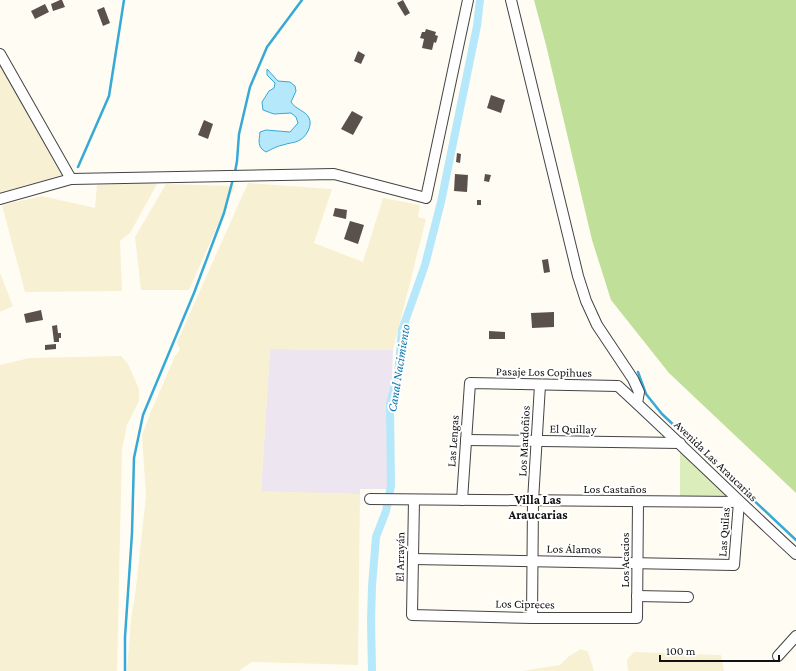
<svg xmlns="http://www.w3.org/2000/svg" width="796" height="671" viewBox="0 0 796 671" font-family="'Crimson Pro',serif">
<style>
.industrial{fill:#ede5ef}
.farmland{fill:#f8f0d2}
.green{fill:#dbedba}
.forest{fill:#c0df98}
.water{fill:#b5e8fa;stroke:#36a9d7}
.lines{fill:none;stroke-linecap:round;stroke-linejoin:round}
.stream{stroke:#36a9d7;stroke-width:2.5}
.canal{stroke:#b5e8fa;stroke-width:8}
.building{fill:#5a504c}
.minor-casing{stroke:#444;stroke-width:12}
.minor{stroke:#fff;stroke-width:10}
.labels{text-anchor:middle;stroke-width:4;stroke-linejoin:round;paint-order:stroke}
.street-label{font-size:12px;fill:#111;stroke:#fff}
.water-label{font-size:13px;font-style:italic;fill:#0f7aad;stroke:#fff}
.neighbourhood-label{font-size:13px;font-weight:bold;fill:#111;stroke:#fff}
</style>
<rect width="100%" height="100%" fill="#fffcf4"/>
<path class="industrial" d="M270,349L393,350L388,489H360V494L261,492Z"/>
<g class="farmland">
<path d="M0,64L62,175L0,193Z"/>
<path d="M158,182L130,233L120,241L122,291L25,292L2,205L42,196L95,208L97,185Z"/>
<path d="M248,183L332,189L314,243L363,262L383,198L420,205L418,217L426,219L393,350L270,349L261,491L360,494L358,665L252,662L239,671H127L131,619L136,588L146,496L142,435L150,414L175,356L180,350L177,342Z"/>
<path d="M166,184L235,186L189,290H141L135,237Z"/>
<path d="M0,273L13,306L0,312Z"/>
<path d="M121,356L128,364L139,389V401L127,425L122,449L117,671H0V365L29,358Z"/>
<path d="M581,649L588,652L594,671H522L560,665L568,657Z"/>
<path d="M634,652L721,655L724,671H628L627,660Z"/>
</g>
<path class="green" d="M680,449L732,499H680Z"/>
<path class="forest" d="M534,0H796V493L669,373L611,300L592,240L546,45Z"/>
<path class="water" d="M267,69L278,81L290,82L295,86L296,91L291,102C295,109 306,111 309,118C313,125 306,138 298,141C294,143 288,143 283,145C277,146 272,149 266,152C257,147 259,141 260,132L266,130L290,132L298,123L296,117L291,113L274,114L263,110L262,102L269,91L274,88L275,83L267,75Z"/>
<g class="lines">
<g class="stream">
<path d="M78,167L109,96L124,0"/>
<path d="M235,172L237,161L239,134L250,87L267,47L302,0"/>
<path d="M638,372L646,394L662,414L796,540"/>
<path d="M125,671V637L132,533L134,458L143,415L194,293L224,213L233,179"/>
</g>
<path class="canal" d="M372,671L371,621L372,586L376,537L386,511L391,486L390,404L398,374L402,330L425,265L441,202L477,26L480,0"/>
</g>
<g class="building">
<path d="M60,0H62L65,7L53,11L51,4Z"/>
<path d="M403,0L410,13L405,16L397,3Z"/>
<path d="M45,4L49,12L35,19L31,11Z"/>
<path d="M104,7L110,23L103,26L97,10Z"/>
<path d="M426,29L436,32L435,35L438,36L436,43L434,42L432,50L422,48L424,39L420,38L422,32H425Z"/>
<path d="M358,51L365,55L361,64L354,61Z"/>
<path d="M491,95L505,100L501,113L487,108Z"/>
<path d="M352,111L363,117L353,135L341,129Z"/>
<path d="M204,120L213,124L208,139L198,135Z"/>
<path d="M457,153L461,154L460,163L456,162Z"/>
<path d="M455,174L468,175L467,192L454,191Z"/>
<path d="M485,174L491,175L489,182L484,181Z"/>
<rect x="477" y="200" width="4" height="5"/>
<path d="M335,208L347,210L346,219L333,216Z"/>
<path d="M350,221L364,225L358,244L344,239Z"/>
<path d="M548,259L550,272L544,273L542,260Z"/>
<path d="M41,310L43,320L26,323L24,314Z"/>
<path d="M554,312V327L532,328L531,313Z"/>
<path d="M57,325L58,333H61V338H59V342H54L52,326Z"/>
<path d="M489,331L505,332V339H489Z"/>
<path d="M56,344V349L45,350V345Z"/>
</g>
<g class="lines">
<defs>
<g id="minor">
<path d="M511,0L578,276L586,301L597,325L633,379L639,392L637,403"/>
<path d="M0,54L71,179L334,174L426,198L468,0"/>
<path d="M0,199L71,179"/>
<path d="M466,440L680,443"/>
<path d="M370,499L739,502L734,565L413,559"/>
<path d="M414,500L412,615L532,618H637L638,502"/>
<path d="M462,500L470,383L618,386C678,441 736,499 796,554"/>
<path d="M637,596L688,597"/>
<path d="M532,618L533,501L540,385"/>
<path d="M778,656L796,636"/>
</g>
</defs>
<use href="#minor" class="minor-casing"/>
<use href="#minor" class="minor"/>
</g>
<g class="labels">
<g class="street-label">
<text transform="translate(544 372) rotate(1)" y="4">Pasaje Los Copihues</text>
<text transform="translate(573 429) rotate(1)" y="4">El Quillay</text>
<text transform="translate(453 441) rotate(-86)" y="4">Las Lengas</text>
<text transform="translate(524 441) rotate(-87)" y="4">Los Mardoñios</text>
<text transform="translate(716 461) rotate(44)" y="4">Avenida Las Araucarias</text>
<text x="615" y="493">Los Castaños</text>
<text transform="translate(724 532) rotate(-86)" y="4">Las Quilas</text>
<text transform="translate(574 549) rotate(1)" y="4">Los Álamos</text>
<text transform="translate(400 557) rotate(-89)" y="4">El Arrayán</text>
<text transform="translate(625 560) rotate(-90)" y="4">Los Acacios</text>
<text transform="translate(525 604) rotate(1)" y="4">Los Cipreces</text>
</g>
<g class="water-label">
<text transform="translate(398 368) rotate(-81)" y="5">Canal Nacimiento</text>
</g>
<g class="neighbourhood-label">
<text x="538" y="504">Villa Las<tspan x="538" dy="15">Araucarias</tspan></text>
</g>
</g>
<path d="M660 655v6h119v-6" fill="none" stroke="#111111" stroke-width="2"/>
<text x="666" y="655" font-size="12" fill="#111111" stroke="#ffffff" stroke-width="3" paint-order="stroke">100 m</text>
</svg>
